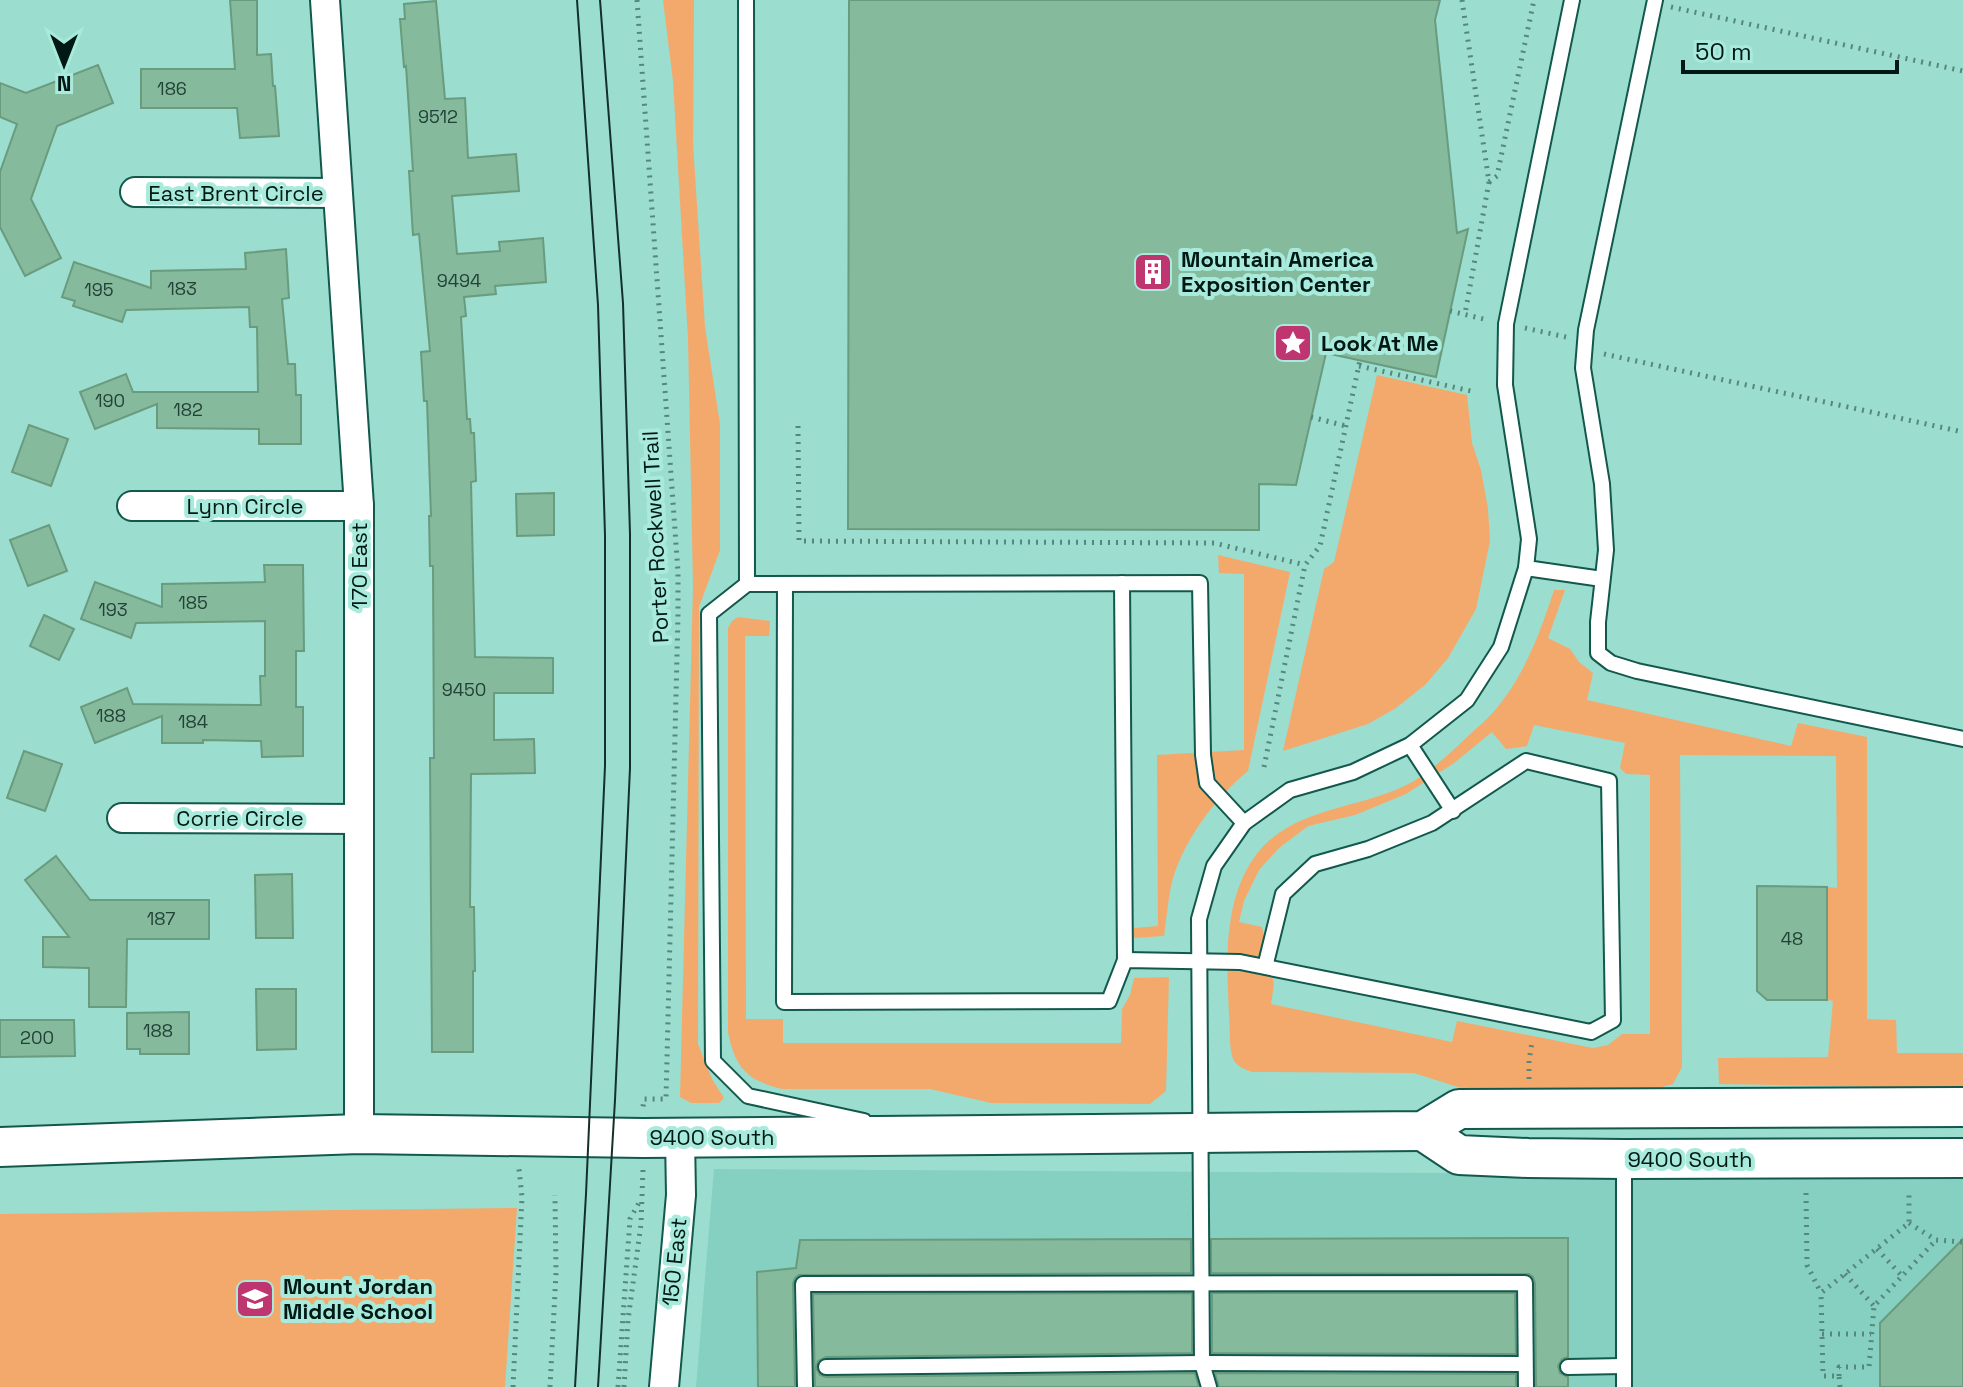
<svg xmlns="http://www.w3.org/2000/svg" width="1963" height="1387" viewBox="0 0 1963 1387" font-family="'Space Grotesk',sans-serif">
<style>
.built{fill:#85d0c0}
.green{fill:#f4a96c;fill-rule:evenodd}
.building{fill:#86ba9c;stroke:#699b7f;stroke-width:2}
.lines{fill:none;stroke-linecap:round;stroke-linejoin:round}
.lane-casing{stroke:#12584c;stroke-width:18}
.street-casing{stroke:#12584c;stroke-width:32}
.secondary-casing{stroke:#12584c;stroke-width:42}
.path{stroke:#57877c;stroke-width:5;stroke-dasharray:2 6;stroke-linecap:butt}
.lane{stroke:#fff;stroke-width:14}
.street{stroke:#fff;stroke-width:28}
.secondary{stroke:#fff;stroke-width:38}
.tram{stroke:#13302b;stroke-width:2}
.labels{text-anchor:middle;stroke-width:8;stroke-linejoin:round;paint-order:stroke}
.number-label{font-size:18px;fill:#224137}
.street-label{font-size:22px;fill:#001915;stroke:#a8eadb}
.poi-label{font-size:22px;font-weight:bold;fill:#001915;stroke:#a8eadb;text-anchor:start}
</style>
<rect width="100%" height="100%" fill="#9bddce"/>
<path class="built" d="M714,1169L1963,1176V1387H696Z"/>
<g class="green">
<path d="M663,0H694L693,144L705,327L720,424V550L699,607L698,1044L712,1079L724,1098L719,1103H691L680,1097L693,586L688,339L673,81Z"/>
<path d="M1377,375L1467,395L1472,443L1481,470L1488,509L1490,541L1476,609L1448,658L1426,684L1396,708L1368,724L1283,751L1324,569L1334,562Z"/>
<path d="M1218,555L1290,572L1248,771C1216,796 1180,845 1171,886C1168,902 1166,920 1164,936L1134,938V928L1158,926L1157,755L1244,750V574L1219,573Z"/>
<path d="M1554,590H1565L1548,638L1570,649L1579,662L1593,673L1587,700L1791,746L1798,723L1867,737V1019L1896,1020L1897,1053H1963V1087H1894L1719,1084L1718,1058L1828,1057L1833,1001L1827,1000V887L1837,888L1836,756L1680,755L1682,1067L1673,1084L1658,1088H1461L1414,1073L1252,1072C1233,1065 1232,1061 1230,1042C1229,986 1219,921 1247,869C1282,804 1357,813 1414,781C1433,769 1449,754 1465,739C1475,729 1487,720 1496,709C1525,674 1540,633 1554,590ZM1534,725L1625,743L1620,768L1626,774L1650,775V1034H1622L1608,1045L1593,1048L1457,1021L1452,1042L1271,1004L1274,984L1262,927L1239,922L1244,901L1259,870L1279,848L1308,826L1355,815L1406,794L1454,763L1492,732L1506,749L1527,746Z"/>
<path d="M738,617L770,621L769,636H745L746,1019H783V1043H1121L1122,1009L1130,995L1134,978L1169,977L1166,1091L1150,1104L991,1103L930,1089H782C746,1080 735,1067 728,1032V628L732,621Z"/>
<path d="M517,1208L505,1387H0V1214Z"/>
</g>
<g class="building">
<path d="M230,0H257V55L271,54L273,86H275L279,136L240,138L237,108H141V69H235Z"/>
<path d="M849,0H1440L1435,20L1457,233L1468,229L1436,377L1326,353L1296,485L1259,484V530L848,529Z"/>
<path d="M436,1L445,99L465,98L468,158L516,154L519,191L452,196L457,254L500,251L499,242L543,238L546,282L495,286L496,294L464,297L466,316L461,317L467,419H470L471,433H474L476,481L471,482L475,657L553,658V693H494V740L534,739L535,773L471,774L470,907H474L475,971H473V1052H432L430,758H434L433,566H430L429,516H431L427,401H424L421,352L430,351L419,234L413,235L409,171H413L406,66L404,67L400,19H405L404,4Z"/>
<path d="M98,65L113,103L57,126L31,199L61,258L25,276L0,227V172L17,124L0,117V83L26,93Z"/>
<path d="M286,249L289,298L282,299L288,364H295L296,395H301V444H259V429L157,428V404L95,429L80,392L126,374L133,392H258L257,327H250L249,307L126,310L122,322L73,306L75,301L62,297L74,262L151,288V271L246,269L245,253Z"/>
<path d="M29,425L68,439L51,486L12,472Z"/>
<path d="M554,493V535L517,536L516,494Z"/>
<path d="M49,525L67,571L28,586L10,540Z"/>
<path d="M264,565H303L304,651H296V707H303V756L262,757L261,741L203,740V743H162V716L95,743L81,707L127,688L133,704L261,705L260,676H265V621L136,623L131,638L81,619L95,582L162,607V584L265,582Z"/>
<path d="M44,615L74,629L59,660L30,646Z"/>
<path d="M24,751L62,764L45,811L7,798Z"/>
<path d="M56,856L90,900H209V939H127L126,1007H89V968L43,967V937H69L25,880Z"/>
<path d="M292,874L293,938H256L255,875Z"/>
<path d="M1757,886L1827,887V1000H1767L1757,991Z"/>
<path d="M256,989H296V1049L257,1050Z"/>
<path d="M189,1012V1054H140V1049H127V1013Z"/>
<path d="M0,1020H74L75,1056L0,1057Z"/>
<path d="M1568,1238V1357L1562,1359L1558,1366L1560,1373L1568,1377V1387H1536L1535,1283L1533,1277L1529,1274L1211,1273V1239Z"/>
<path d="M1191,1239V1273L799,1275L795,1278L793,1284L795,1387H758L757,1272L796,1268L800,1240Z"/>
<path d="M1963,1239V1387H1880V1323Z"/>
<path d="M1192,1293V1353L826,1357L818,1361L816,1368L820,1375L826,1377L1195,1373L1199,1387H815L813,1294Z"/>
<path d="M1212,1293H1515L1516,1354L1212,1353Z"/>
<path d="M1215,1373L1516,1374V1387H1219Z"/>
</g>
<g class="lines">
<defs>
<g id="lane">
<path d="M746,0L747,584L709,614L713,1061L748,1096L864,1121"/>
<path d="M1655,0L1586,330L1583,368L1602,484L1606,550L1598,622V653L1611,663L1637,671L1963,739"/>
<path d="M1526,568L1602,579"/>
<path d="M1122,583L1125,960"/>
<path d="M747,584L1200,583L1203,755L1207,783L1244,823"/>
<path d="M785,584L784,1002L1109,1001L1125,960L1240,962L1265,967L1591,1032L1613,1020L1609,781L1526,761L1432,823L1368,849L1315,864L1283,894L1265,967"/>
<path d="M1410,745L1453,811"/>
<path d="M1624,1159V1387"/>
<path d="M826,1367L1202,1363L1525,1364"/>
<path d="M1568,1367L1624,1366"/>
<path d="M805,1387L803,1284L1525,1283L1526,1387"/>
<path d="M1209,1387L1202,1363L1199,919L1214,866L1244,823L1290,790L1353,772L1410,745L1467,700L1501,647L1526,568L1529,539L1505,385L1506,324L1572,0"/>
</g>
<g id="street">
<path d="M325,0L359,506V1134"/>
<path d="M135,192L337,193"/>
<path d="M132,506H359"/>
<path d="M122,818L359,819"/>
<path d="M664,1387L681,1195L680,1137"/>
</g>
<g id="secondary">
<path d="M1423,1131L1459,1155L1528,1158L1624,1159L1963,1158"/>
<path d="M0,1147L359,1134L643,1138L1423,1131L1459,1109L1963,1107"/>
</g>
</defs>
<use href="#lane" class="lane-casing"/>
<use href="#street" class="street-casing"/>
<use href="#secondary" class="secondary-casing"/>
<g class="path">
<path d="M637,0L678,572V615L666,1099H644L643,1107"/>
<path d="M1462,0L1489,182L1465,314"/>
<path d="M1671,7L1963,71"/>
<path d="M1489,182L1497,176L1534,0"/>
<path d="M1450,311L1488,320"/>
<path d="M1525,328L1566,337"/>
<path d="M1604,354L1963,432"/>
<path d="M1359,366L1471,391"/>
<path d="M1311,417L1346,426"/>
<path d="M798,426L799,541L1214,543L1305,565"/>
<path d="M1264,767L1305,565L1320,546L1360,360"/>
<path d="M1529,1079V1061L1532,1042"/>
<path d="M1806,1193L1807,1265L1821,1293"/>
<path d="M1909,1223L1936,1240L1963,1242"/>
<path d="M1877,1249L1902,1276"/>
<path d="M1845,1274L1874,1306"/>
<path d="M1822,1334H1871"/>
<path d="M1839,1376V1367H1869L1874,1306L1936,1240"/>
<path d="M513,1387L522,1197L519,1169"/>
<path d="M550,1387L556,1273L555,1195"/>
<path d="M618,1387L630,1219L641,1199"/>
<path d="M624,1387L628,1320L641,1224L643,1169"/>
<path d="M1840,1387L1839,1376H1823L1821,1293L1909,1223V1193"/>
</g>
<use href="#lane" class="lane"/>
<use href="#street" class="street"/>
<use href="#secondary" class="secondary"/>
<g class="tram">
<path d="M575,1387L586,1194L605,766V535L598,305L577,0"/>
<path d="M598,1387L615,1100L630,768V534L623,303L600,0"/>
</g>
</g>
<defs>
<symbol id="building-square" viewBox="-11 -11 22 22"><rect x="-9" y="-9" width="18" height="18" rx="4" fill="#be356f" stroke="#a8eadb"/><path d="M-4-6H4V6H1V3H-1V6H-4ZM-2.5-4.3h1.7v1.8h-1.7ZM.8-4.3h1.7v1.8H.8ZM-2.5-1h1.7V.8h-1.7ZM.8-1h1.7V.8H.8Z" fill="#fff"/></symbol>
<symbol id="sight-square" viewBox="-11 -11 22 22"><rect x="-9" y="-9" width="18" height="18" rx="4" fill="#be356f" stroke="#a8eadb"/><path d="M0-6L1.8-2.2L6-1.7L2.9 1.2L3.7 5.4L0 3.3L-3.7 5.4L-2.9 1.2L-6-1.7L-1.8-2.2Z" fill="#fff"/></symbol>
<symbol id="school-square" viewBox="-11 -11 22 22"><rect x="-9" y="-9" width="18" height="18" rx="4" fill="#be356f" stroke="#a8eadb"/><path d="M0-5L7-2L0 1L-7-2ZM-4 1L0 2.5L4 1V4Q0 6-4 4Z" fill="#fff"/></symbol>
</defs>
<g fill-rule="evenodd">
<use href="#building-square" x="1131" y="250" width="44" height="44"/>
<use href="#sight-square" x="1271" y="321" width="44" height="44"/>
<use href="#school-square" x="233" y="1277" width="44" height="44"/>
</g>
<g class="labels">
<g class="number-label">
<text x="172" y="95">186</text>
<text x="438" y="123">9512</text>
<text x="459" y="287">9494</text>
<text x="182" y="295">183</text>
<text x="99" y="296">195</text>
<text x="110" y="407">190</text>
<text x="188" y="416">182</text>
<text x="193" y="609">185</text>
<text x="113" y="616">193</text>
<text x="464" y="696">9450</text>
<text x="111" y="722">188</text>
<text x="193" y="728">184</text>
<text x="161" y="925">187</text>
<text x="1792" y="945">48</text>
<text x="158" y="1037">188</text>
<text x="37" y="1044">200</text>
</g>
<g class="street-label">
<text x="236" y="201">East Brent Circle</text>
<text x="245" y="514">Lynn Circle</text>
<text transform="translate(655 537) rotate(-93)" y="8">Porter Rockwell Trail</text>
<text transform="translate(359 566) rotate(-90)" y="8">170 East</text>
<text x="240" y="826">Corrie Circle</text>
<text x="712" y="1145">9400 South</text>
<text x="1690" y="1167">9400 South</text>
<text transform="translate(674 1262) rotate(-84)" y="8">150 East</text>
</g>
<g class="poi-label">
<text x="1181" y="267">Mountain America<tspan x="1181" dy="25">Exposition Center</tspan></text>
<text x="1321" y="351">Look At Me</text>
<text x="283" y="1294">Mount Jordan<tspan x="283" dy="25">Middle School</tspan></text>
</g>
</g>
<g transform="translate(64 64) rotate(180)" stroke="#a8eadb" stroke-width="6" paint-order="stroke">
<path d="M0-6L14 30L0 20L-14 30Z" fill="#001915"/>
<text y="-12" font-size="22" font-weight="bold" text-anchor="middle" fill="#001915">N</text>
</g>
<path d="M1683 60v12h214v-12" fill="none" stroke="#001915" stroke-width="4"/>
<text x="1695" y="60" font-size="24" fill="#001915" stroke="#a8eadb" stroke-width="6" paint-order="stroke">50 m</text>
</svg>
